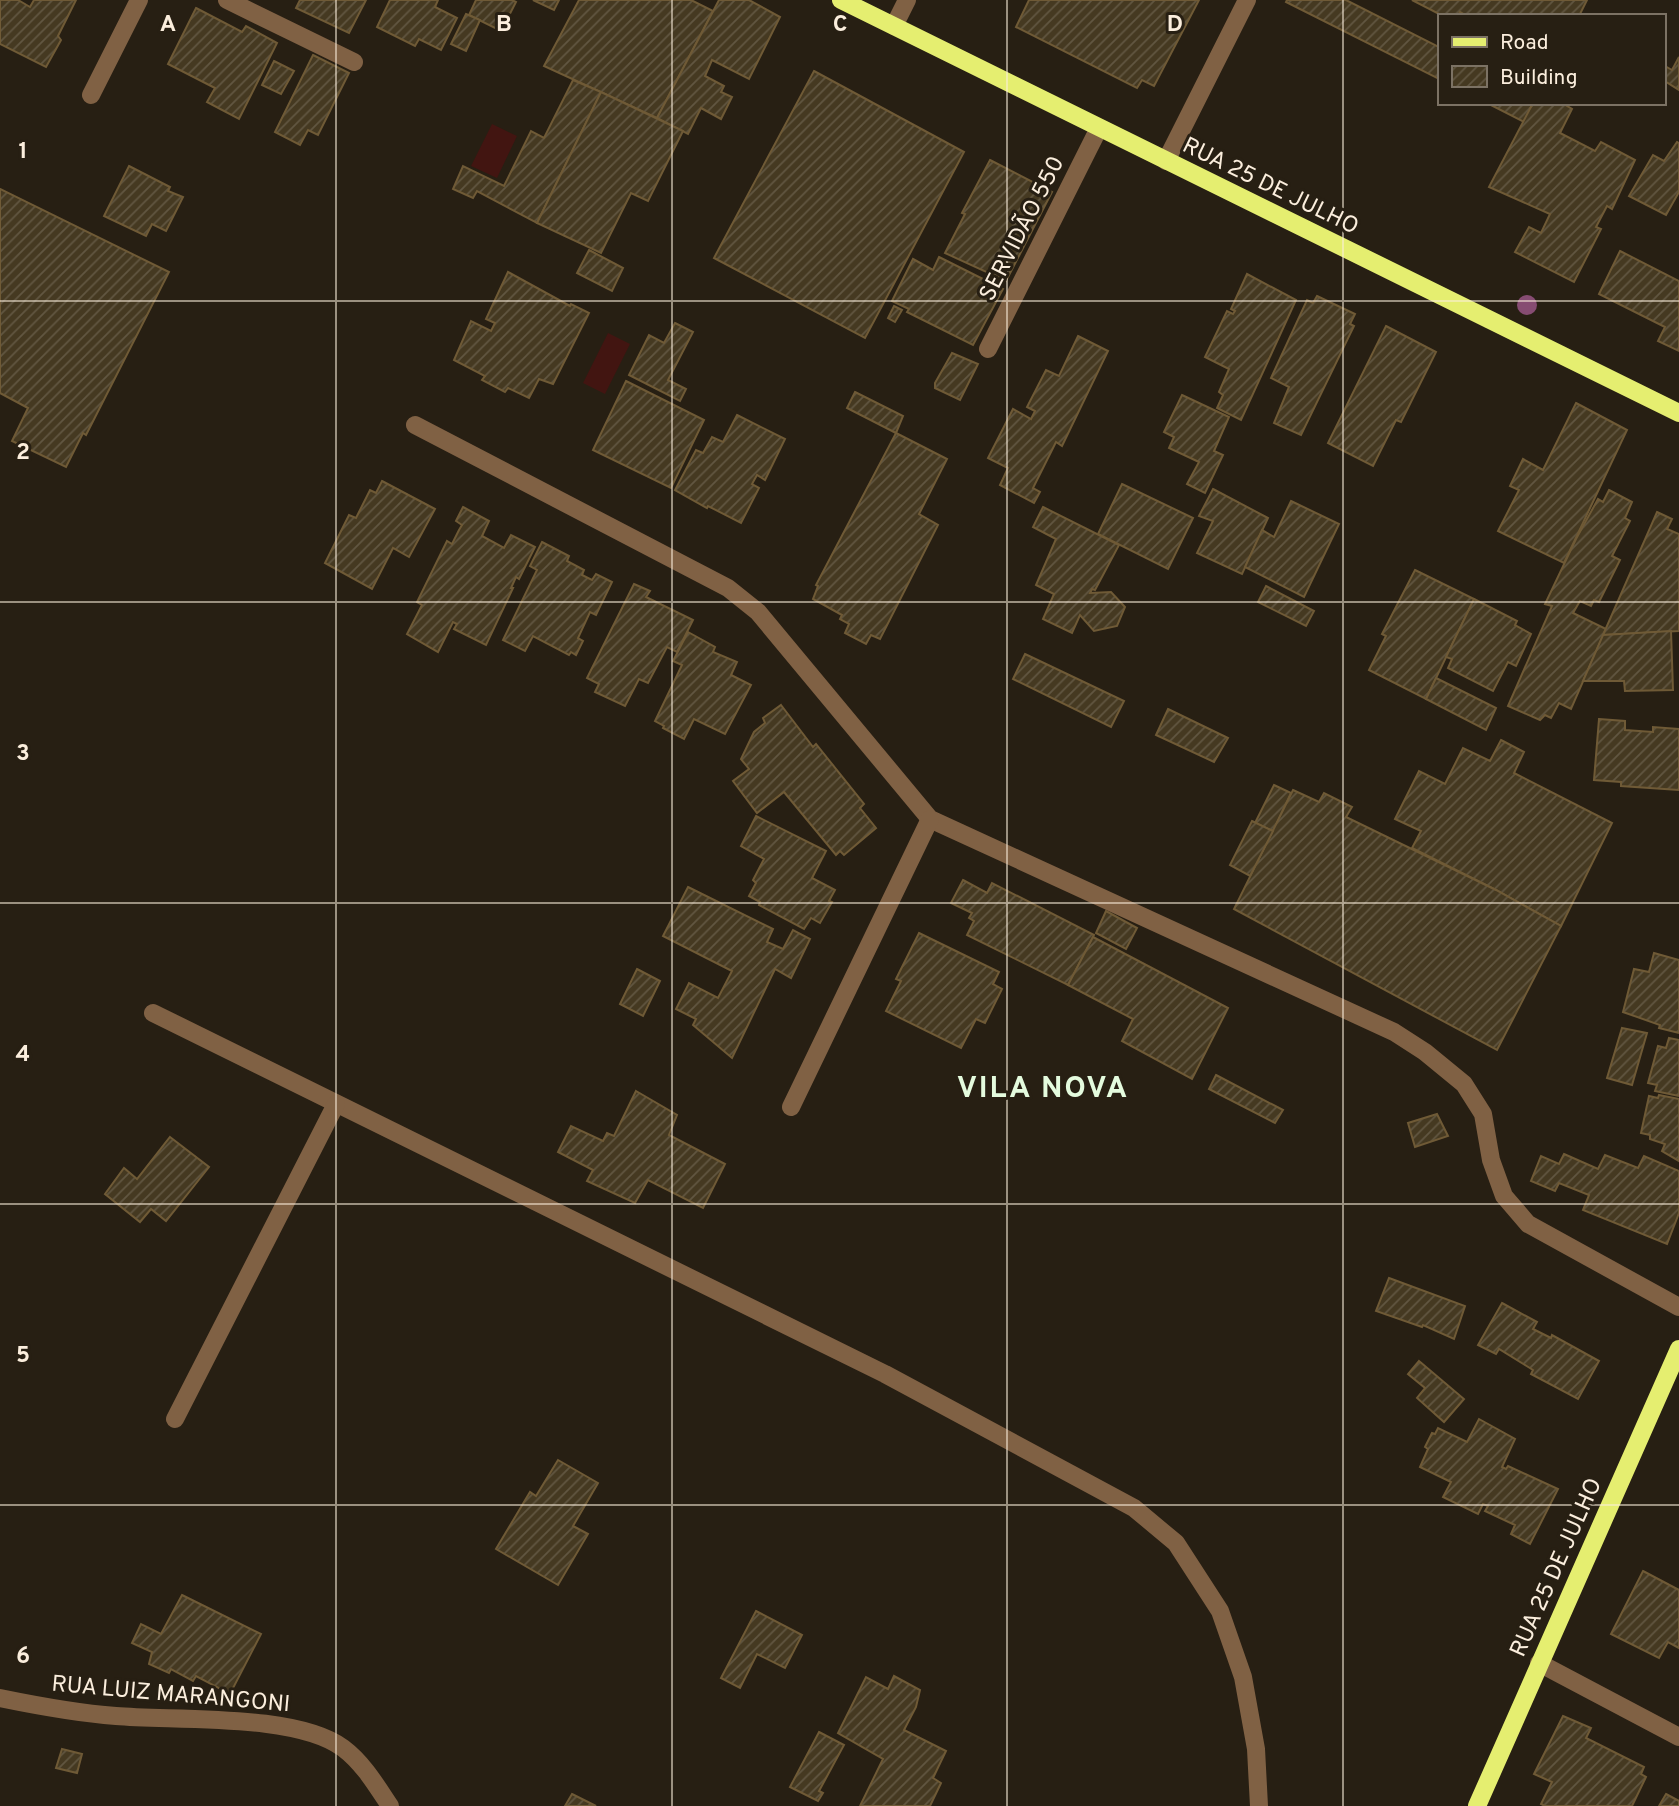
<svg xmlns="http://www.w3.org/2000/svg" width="1679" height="1806" viewBox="0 0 1679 1806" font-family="Overpass,sans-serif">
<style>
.water{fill:#421511}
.building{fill:url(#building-hatch);stroke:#6f5a36;stroke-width:2}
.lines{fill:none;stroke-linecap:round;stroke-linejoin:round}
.minor{stroke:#806144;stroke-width:18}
.major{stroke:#e5ee70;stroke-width:18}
.tree{fill:#864c72}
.grid{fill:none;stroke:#fbeedd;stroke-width:2;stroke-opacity:0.55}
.labels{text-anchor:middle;stroke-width:6;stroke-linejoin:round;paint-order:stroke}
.street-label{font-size:23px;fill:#fbeedd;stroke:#271f13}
.district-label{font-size:30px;font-weight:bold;letter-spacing:2px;fill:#e4fbde;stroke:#271f13}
.grid-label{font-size:23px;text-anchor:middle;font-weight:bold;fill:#fbeedd;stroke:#271f13;stroke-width:6;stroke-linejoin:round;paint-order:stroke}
</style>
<defs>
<pattern id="building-hatch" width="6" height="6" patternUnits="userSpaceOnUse" patternTransform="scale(1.75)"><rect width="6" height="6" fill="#453921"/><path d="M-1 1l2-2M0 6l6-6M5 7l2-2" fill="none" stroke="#615641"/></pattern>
</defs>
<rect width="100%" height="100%" fill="#271f13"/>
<g class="water">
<path d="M492,124L517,136L497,178L471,166Z"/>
<path d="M608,333L630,344L605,394L583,383Z"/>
</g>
<g class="building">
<path d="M0,0H18L30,7L34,0H76L58,36L61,40L46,67L0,44Z"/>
<path d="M300,0H366L349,33L296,8Z"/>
<path d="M390,0H438L435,7L457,18L441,50L419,39L415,46L377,27Z"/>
<path d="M476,0H512L516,2L501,31L469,15Z"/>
<path d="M533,0H559L554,10Z"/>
<path d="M579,0H691L713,11L657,118L544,66Z"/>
<path d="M719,0H749L780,17L749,79L712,60L705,76L724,86L721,92L732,97L721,119L701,108L688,134L657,118Z"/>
<path d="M1029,0H1199L1154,86L1142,80L1137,88L1016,27Z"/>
<path d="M1287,0H1346L1439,47V79L1286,2Z"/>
<path d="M1412,0H1587L1579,16H1467L1460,12L1458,16H1443Z"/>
<path d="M196,8L242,32L246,26L277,43L239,119L207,102L215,88L168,64Z"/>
<path d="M466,14L480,20L466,51L451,44Z"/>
<path d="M313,55L349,73L318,135L308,130L300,145L275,132Z"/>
<path d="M1679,57V90L1663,80V65L1672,70Z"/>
<path d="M274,61L294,71L281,94L262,85Z"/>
<path d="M814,71L964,152L865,338L714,258Z"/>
<path d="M573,80L601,92L537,223L477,191L473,198L453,189L463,166L504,186L531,131L544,138Z"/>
<path d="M601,92L683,131L648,201L631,193L601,253L537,223Z"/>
<path d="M1487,103H1533L1524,122Z"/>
<path d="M1533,103H1562L1572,109L1560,133L1595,151L1601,142L1635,160L1612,209L1607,206L1596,227L1601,229L1574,282L1515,252L1529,227L1541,233L1550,214L1489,187Z"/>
<path d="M1677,142L1679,143V192L1666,215L1629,196L1653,155L1664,161Z"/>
<path d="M990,160L1052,192L1006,281L945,253L965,214L962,213Z"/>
<path d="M129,166L170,187L168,191L183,197L166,231L152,224L146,236L104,216Z"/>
<path d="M0,189L169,272L86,435L83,433L66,467L12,441L28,408L0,393Z"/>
<path d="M589,250L623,268L612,291L577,273Z"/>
<path d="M1620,251L1679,281V351L1658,341L1665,327L1599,294Z"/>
<path d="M939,257L1003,289L973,345L907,312L909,309L892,301L913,259L933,270Z"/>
<path d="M508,272L570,306L571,304L589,313L553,384L539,379L529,398L508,388L505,392L482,380L485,376L454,360L471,321L491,331L495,323L486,319Z"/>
<path d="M1247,274L1296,300L1241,420L1217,408L1223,395L1219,392L1229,369L1205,357L1227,311L1233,314L1235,311L1231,309Z"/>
<path d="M1317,296L1355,314L1350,324L1354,326L1301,435L1274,423L1289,387L1271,378L1307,300L1313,303Z"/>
<path d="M894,306L902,310L895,322L888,318Z"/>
<path d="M675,323L693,332L668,380L686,389L680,401L629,375L649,335L664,343Z"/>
<path d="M1386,326L1436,352L1401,422L1396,420L1373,466L1328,443Z"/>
<path d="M1078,336L1108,351L1062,446L1056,442L1033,488L1040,492L1034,503L1000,485L1008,468L988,458L1013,409L1031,419L1035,411L1027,407L1046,370L1059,376Z"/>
<path d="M952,353L978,364L960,400L935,388V383Z"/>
<path d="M626,381L704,420L671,488L593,450Z"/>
<path d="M855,392L903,416L896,433L847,408Z"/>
<path d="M1182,395L1229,417L1214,451L1223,455L1205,493L1187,484L1199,462L1169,448L1174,437L1164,432Z"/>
<path d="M1576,403L1627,430L1564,563L1498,531L1519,490L1510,486L1523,459L1543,470Z"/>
<path d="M737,415L785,439L765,480L757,475L752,484L759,488L741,523L708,506L707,508L675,490L696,450L703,453L712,437L723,442Z"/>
<path d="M896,433L947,459L919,514L938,525L880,639L871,635L866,644L845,633L849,624L840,619L842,615L813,599L818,586L816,585Z"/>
<path d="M382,481L435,509L409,557L393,548L372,589L325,563L349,515L356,518L370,490L376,493Z"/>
<path d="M1122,484L1193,518L1168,569L1098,534Z"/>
<path d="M1213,489L1268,518L1242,574L1197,553L1213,521L1199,516Z"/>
<path d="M1609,490L1632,502L1625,518L1630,521L1612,556L1620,560L1599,602L1594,600L1591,606L1580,601L1573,613L1606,629L1571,709L1559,703L1551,718L1545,715L1540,720L1508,706L1552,606L1545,604L1576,539L1598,499L1603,502Z"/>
<path d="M1291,501L1339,524L1304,597L1245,567L1262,530L1274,537Z"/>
<path d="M463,507L489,521L482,536L504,548L511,535L535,547L519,579L516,577L511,588H513L486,645L454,629L457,624L453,622L438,652L407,634L422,605L417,602L447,541L452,544L459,530L462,525L456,521Z"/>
<path d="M1043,507L1119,545L1095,590L1092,589L1090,593L1111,592L1125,607L1117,626L1094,631L1080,615L1072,633L1043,619L1054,594L1036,585L1056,539L1033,527Z"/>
<path d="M1657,512L1672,519L1667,529L1679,534V631L1603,635Z"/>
<path d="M542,542L569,556L567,561L584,570L582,575L592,580L596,574L612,582L596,615L590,612L578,638L583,641L576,655L571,652L569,655L533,636L525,651L503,640L537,570L530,566Z"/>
<path d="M1415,570L1474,599L1426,699L1369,670L1386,636L1382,634Z"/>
<path d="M634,584L650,591L646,597L693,620L677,652L667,647L648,683L639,679L625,706L595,692L599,684L587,678Z"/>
<path d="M1266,586L1314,611L1306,626L1258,602Z"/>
<path d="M1474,599L1517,621L1515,625L1531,634L1516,666L1508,662L1493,691L1448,668L1452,659L1446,657Z"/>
<path d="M1671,631L1673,690L1625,691L1624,681H1583L1603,635Z"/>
<path d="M688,632L715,647L713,652L737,662L731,675L751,685L725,734L694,719L684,739L663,728L664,726L655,721L682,665L673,661Z"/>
<path d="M1025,654L1124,701L1111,727L1013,679Z"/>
<path d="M1436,678L1496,708L1486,730L1426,699Z"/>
<path d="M781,705L813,747L816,744L864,804L860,808L876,828L844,855L840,851L836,855L784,792L757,813L733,781L749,769L741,759L754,732L765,723L763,718Z"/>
<path d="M1168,709L1228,738L1214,762L1156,735Z"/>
<path d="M1599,719L1625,721V730L1653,732V727L1679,729V790L1621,786V782L1594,780Z"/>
<path d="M1501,740L1524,752L1514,773L1612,823L1561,926L1496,890L1412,848L1421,831L1395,819L1419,771L1445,784L1463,748L1490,761Z"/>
<path d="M1274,785L1291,793L1273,831L1255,823Z"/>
<path d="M1293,790L1319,802L1324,793L1352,807L1346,817L1496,890L1561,926L1497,1050L1234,909Z"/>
<path d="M756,816L826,851L812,878L835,890L829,901L832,902L820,923L811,918L804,929L759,905L760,902L749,896L756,883L753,880L764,859L741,846Z"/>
<path d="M1252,821L1273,831L1250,876L1230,865Z"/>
<path d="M963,880L987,893L992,883L1094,935L1068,985L967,935L974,921L969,918L972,913L951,903Z"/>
<path d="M688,887L773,929L767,942L783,949L793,930L810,939L791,978L775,969L732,1058L693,1025L696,1019L676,1009L689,983L718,998L732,971L663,936Z"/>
<path d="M1106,911L1137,928L1126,949L1096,933Z"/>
<path d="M919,933L999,972L993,984L1002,989L985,1023L976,1019L961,1048L886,1011L901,981L896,979Z"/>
<path d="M1093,937L1228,1008L1192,1079L1122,1041L1133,1019L1068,985Z"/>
<path d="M1654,953L1679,960V1033L1659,1028L1660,1025L1623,1012L1634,969L1649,972Z"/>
<path d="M637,969L660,981L643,1016L620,1004Z"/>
<path d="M1622,1028L1647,1033L1632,1085L1607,1078Z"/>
<path d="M1669,1038L1679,1040V1096L1655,1091L1657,1085L1648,1083L1658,1046L1666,1048Z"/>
<path d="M1216,1075L1283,1110L1275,1123L1209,1089Z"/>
<path d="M636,1091L677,1115L669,1135L725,1164L703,1208L648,1180L635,1203L587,1181L593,1170L558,1152L571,1126L603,1141L607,1133L614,1136Z"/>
<path d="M1659,1095L1679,1099V1161L1662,1151L1665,1144L1650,1139V1135L1641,1133L1649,1096L1658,1098Z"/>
<path d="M1437,1114L1448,1136L1415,1147L1408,1123Z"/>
<path d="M170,1137L209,1167L166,1221L151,1209L140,1222L105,1194L124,1168L137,1179Z"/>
<path d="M1564,1154L1598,1169L1605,1155L1638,1168L1644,1156L1679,1171V1213L1667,1244L1583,1210L1589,1195L1559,1183L1555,1191L1531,1181L1541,1156L1559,1164Z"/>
<path d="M1389,1278L1465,1306L1454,1339L1423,1325L1422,1327L1376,1311Z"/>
<path d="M1502,1303L1537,1322L1533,1329L1551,1338L1552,1335L1599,1361L1578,1399L1531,1374L1533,1370L1499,1349L1496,1354L1478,1345Z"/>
<path d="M1419,1361L1464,1399L1444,1422L1417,1398L1425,1388L1408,1374Z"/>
<path d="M1479,1419L1515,1439L1502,1467L1506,1469L1508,1466L1558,1489L1530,1544L1511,1534L1515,1525L1485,1511L1488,1506L1483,1504L1478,1514L1443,1497L1451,1482L1420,1467L1428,1449L1425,1447L1432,1433L1435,1434L1438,1428L1467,1442Z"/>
<path d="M558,1460L598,1483L573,1526L588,1534L558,1585L496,1549L530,1492L536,1496Z"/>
<path d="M1643,1571L1679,1590V1648L1668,1642L1659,1658L1611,1634Z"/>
<path d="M182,1595L261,1634L230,1694L196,1676L193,1681L171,1669L169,1673L149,1664L152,1652L132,1643L141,1624L161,1634Z"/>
<path d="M756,1611L802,1635L785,1668L757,1654L740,1688L721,1678Z"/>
<path d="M894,1676L920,1690L916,1707L904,1730L946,1751L933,1778L941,1783L930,1806H860L883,1759L838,1733L866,1677L888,1689Z"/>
<path d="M1563,1716L1591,1728L1586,1738L1644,1767L1641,1774L1646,1777L1632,1806H1545L1541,1804L1552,1782L1534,1774Z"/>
<path d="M819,1732L844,1745L819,1791L823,1793L818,1801L790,1787Z"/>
<path d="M62,1749L82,1754L77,1773L56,1768Z"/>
<path d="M572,1794L596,1806H565Z"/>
<path d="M1666,1794L1679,1801V1806H1659Z"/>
</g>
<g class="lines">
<g class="minor">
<path d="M227,0L354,62"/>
<path d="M894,26L907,0"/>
<path d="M91,95L139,0"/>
<path d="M1166,161L1247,0"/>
<path d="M988,349L1099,128"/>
<path d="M415,425L728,588L758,612L930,819L1394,1032L1425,1052L1464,1084L1483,1114L1491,1160L1504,1196L1528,1224L1679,1307"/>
<path d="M153,1013L885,1374L1134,1508L1176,1543L1220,1611L1243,1677L1256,1749L1259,1806"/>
<path d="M791,1107L930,819"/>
<path d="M175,1419L336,1104"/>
<path d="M1539,1663L1679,1737"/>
<path d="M0,1698C39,1706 77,1713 116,1716C175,1721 296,1713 343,1748C363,1763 376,1785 390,1806"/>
</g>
<g class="major">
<path d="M841,0L1679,413"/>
<path d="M1477,1806L1679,1349"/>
</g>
</g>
<circle class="tree" cx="1527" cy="305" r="10"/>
<path class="grid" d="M336,0V1806M672,0V1806M1007,0V1806M1343,0V1806M0,301H1679M0,602H1679M0,903H1679M0,1204H1679M0,1505H1679"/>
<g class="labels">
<g class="street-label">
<text transform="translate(1271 185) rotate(26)" y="8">RUA 25 DE JULHO</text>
<text transform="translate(1021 228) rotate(-63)" y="8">SERVIDÃO 550</text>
<text transform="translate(1555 1567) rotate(-66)" y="8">RUA 25 DE JULHO</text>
<text transform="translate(171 1693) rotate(5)" y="8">RUA LUIZ MARANGONI</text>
</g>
<g class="district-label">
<text x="1043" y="1097">VILA NOVA</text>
</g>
</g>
<g class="grid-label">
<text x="168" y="31">A</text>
<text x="504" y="31">B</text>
<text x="840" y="31">C</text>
<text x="1175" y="31">D</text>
<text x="23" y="158">1</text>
<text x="23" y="459">2</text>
<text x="23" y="760">3</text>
<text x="23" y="1061">4</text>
<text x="23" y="1362">5</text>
<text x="23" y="1663">6</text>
</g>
<rect x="1438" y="14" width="228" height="91" fill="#271f13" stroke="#7c7264" stroke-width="2"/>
<rect x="1452" y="37" width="35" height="10" fill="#e5ee70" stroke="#7c7264" stroke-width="2"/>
<text x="1500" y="49" font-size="21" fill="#fbeedd">Road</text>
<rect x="1452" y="66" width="35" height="21" fill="url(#building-hatch)" stroke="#7c7264" stroke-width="2"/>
<text x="1500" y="84" font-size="21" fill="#fbeedd">Building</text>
</svg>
